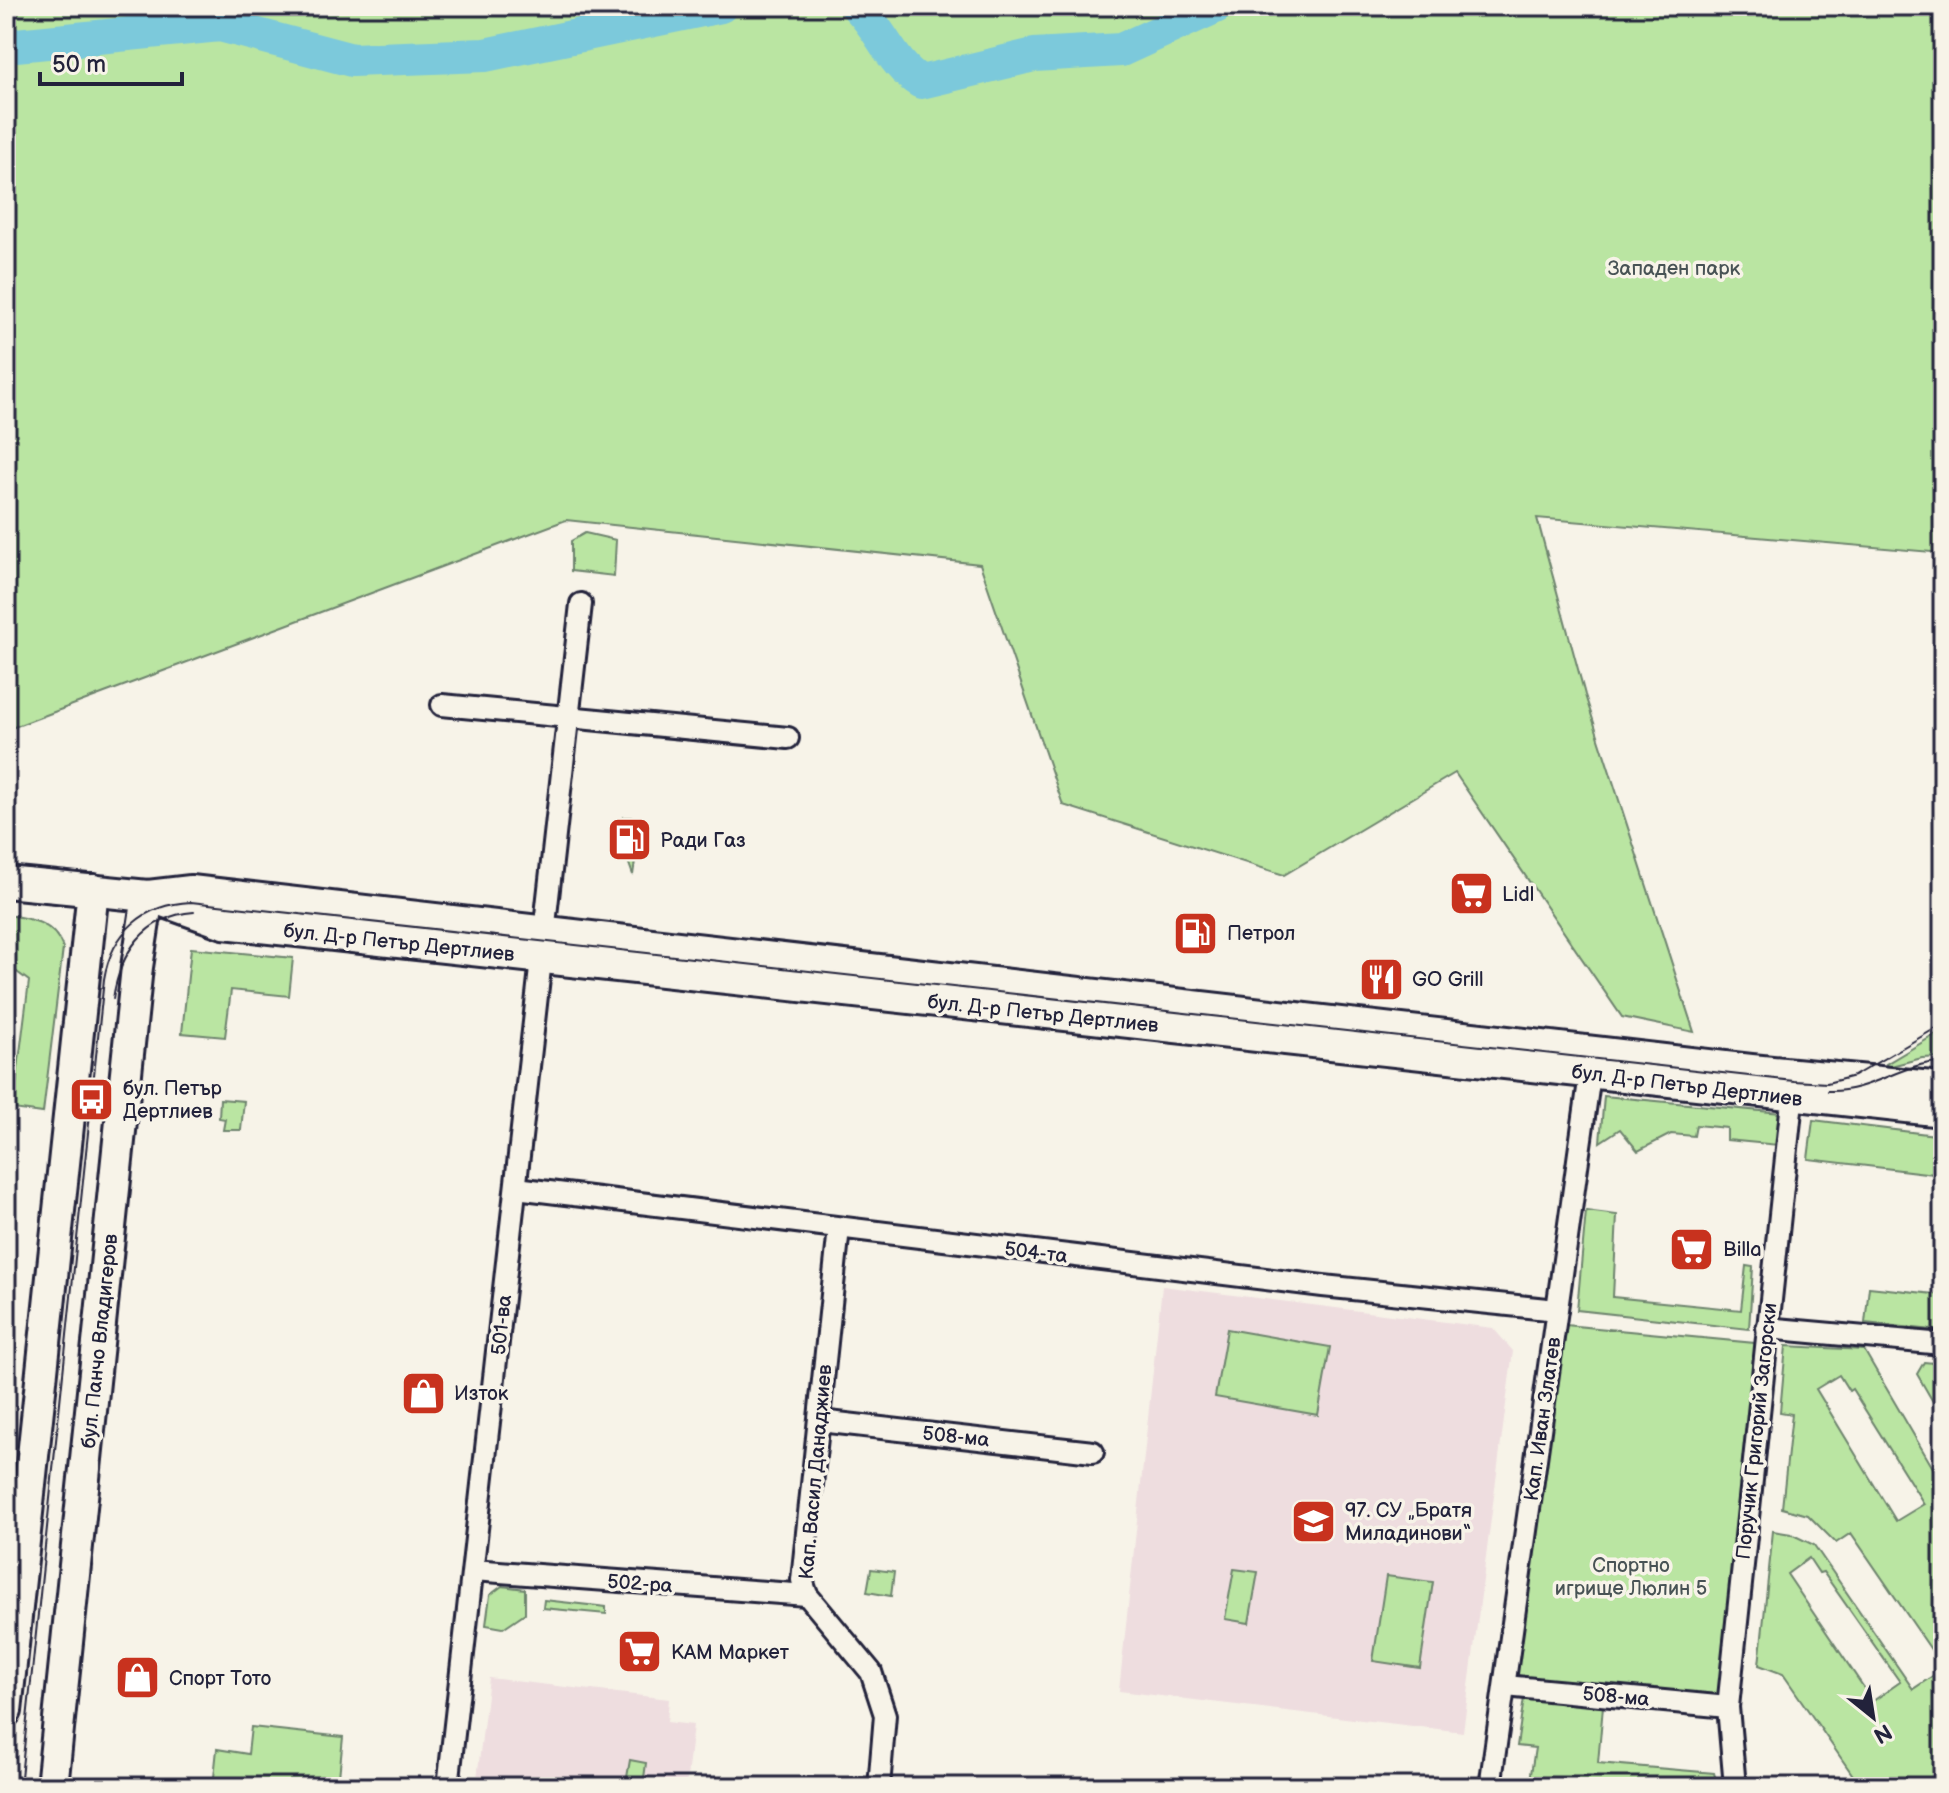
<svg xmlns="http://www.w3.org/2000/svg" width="1949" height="1793" viewBox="0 0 1949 1793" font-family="'Balsamiq Sans',sans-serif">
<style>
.built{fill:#eedddf}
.green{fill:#bae5a2;stroke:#6e846e;stroke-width:2;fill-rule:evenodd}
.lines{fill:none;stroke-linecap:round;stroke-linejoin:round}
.river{stroke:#7cc9db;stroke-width:34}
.minor-casing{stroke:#22223b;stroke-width:26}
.secondary-casing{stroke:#22223b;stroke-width:36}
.minor{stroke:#f7f3e8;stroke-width:20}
.secondary{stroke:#f7f3e8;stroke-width:30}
.tram{stroke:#22223b;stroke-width:2}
.labels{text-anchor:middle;stroke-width:7;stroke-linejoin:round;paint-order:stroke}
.park-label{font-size:20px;fill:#485355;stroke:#f7f3e8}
.poi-label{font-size:20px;fill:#22223b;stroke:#f7f3e8;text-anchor:start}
.street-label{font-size:20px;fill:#22223b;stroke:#f7f3e8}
</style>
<rect width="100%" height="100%" fill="#f7f3e8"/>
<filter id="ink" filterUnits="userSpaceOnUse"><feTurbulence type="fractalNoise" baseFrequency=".0125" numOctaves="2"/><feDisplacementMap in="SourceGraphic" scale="16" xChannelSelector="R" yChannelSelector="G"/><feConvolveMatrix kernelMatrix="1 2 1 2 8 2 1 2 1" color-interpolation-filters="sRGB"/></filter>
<g filter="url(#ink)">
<g class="built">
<path d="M1162,1286L1493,1328L1513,1351L1463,1732L1119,1691Z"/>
<path d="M489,1678L669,1699L667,1722L693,1725L686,1787H476Z"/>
</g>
<g class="green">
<path d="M6,6H1943V553L1537,518L1585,695L1694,1032L1622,1017L1455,773L1284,875L1063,805L980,564L566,520L6,730Z"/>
<path d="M585,533L616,540L614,576L571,571V541Z"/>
<path d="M623,817H633L640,825L633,875L617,830Z"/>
<path d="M6,915C30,918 54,922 63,948L43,1113L13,1109L29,981L6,964Z"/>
<path d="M191,948L293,958L289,996L231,990L225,1037L182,1033Z"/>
<path d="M1943,1030V1057L1922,1058L1887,1067L1886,1064Z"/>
<path d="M1604,1096L1781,1113L1778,1145L1727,1140V1128L1696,1125L1694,1136L1671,1134L1638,1151L1620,1129L1600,1142Z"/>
<path d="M220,1099L244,1101L241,1130H223L225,1119L219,1118Z"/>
<path d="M1813,1120L1943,1136V1175L1808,1159Z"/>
<path d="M1586,1211L1617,1215L1613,1297L1741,1310L1746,1266L1753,1267L1749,1329L1577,1310Z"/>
<path d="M1869,1287L1943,1295V1331L1865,1323Z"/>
<path d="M1555,1324L1765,1344L1728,1707L1505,1686Z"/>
<path d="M1227,1329L1330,1347L1318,1415L1215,1397Z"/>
<path d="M1786,1346L1864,1350L1943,1485V1667L1851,1533L1836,1543L1808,1515L1782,1508L1792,1414L1780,1412ZM1839,1375L1849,1391L1852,1389L1924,1504L1896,1521L1816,1389Z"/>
<path d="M1924,1362L1943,1364V1419L1917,1374Z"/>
<path d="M1773,1531L1791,1534L1814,1545L1913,1689L1943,1669V1787H1861L1783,1674L1759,1665ZM1809,1558L1819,1573L1823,1572L1900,1682L1873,1701L1787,1574Z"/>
<path d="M871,1569L894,1572L891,1596L867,1592Z"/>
<path d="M1234,1569L1258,1572L1249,1623L1225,1619Z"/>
<path d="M1386,1576L1433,1582L1420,1668L1373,1661Z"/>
<path d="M502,1586L525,1589V1613L503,1628L486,1625L490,1595Z"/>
<path d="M544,1600L606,1607V1614L543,1608Z"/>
<path d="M1524,1698L1603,1706L1598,1763L1714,1773L1718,1787H1529L1535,1748L1517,1746Z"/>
<path d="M251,1727L343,1737L338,1787H213L217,1749L248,1754Z"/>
<path d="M630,1760L646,1763L643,1786L626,1783Z"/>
</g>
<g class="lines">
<g class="river">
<path d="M857,6C882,30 891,64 921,82L1034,55L1121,50L1217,6"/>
<path d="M6,46L220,25L352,60L485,55L721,6"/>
</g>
<defs>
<g id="minor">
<path d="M442,705L788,738"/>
<path d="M516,1188L1323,1286L1557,1310"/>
<path d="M839,1228L802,1580L807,1595L871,1672L885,1715L879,1787"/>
<path d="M1767,1328L1943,1344"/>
<path d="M820,1421L1093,1452"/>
<path d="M473,1570L807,1595"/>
<path d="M1505,1686L1728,1707"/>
<path d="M448,1787L581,604"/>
<path d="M1490,1787L1592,1060"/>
<path d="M1735,1787L1728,1707L1794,1082"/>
</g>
<g id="secondary">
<path d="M6,882L148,896L191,891L1751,1070L1943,1088"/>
<path d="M157,899L224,923L1943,1111"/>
<path d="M6,1711L93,890"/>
<path d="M52,1787L137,967L148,896"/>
</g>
</defs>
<use href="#minor" class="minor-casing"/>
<use href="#secondary" class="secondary-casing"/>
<use href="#minor" class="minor"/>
<use href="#secondary" class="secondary"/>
<g class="tram">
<path d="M113,999C120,953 144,916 194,912"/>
<path d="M1828,1091C1870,1093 1902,1062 1943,1062"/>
<path d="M20,1787L104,979C112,932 144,904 191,902L1794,1081L1827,1083L1854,1076L1943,1024"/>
</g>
</g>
</g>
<defs>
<symbol id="fuel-square" viewBox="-11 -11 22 22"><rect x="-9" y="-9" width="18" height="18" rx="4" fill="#c8321e" stroke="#f7f3e8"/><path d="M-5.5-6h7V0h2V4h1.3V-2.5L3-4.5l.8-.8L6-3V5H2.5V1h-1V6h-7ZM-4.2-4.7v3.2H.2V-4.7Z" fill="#fff"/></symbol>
<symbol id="supermarket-square" viewBox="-11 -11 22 22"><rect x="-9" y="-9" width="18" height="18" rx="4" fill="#c8321e" stroke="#f7f3e8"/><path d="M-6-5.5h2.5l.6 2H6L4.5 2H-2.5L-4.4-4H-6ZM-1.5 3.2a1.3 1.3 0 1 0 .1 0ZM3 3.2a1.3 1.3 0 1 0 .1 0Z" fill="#fff"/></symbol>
<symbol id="restaurant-square" viewBox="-11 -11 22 22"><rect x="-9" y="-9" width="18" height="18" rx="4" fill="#c8321e" stroke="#f7f3e8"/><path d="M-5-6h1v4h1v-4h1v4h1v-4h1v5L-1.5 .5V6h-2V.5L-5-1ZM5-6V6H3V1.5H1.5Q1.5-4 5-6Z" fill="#fff"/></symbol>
<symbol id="bus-square" viewBox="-11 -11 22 22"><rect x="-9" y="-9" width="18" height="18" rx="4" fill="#c8321e" stroke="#f7f3e8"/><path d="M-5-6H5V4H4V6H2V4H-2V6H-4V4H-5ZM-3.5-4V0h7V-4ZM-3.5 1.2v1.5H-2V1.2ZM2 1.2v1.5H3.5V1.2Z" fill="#fff"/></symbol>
<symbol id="shop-square" viewBox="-11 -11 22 22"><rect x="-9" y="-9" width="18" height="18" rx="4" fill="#c8321e" stroke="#f7f3e8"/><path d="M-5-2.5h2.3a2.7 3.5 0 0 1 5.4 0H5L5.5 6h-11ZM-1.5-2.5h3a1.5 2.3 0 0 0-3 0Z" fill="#fff"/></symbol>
<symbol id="school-square" viewBox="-11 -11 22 22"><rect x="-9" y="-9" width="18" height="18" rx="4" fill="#c8321e" stroke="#f7f3e8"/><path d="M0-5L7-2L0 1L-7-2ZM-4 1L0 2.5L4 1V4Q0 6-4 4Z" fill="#fff"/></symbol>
</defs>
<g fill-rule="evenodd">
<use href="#fuel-square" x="604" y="814" width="51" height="51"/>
<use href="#supermarket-square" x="1446" y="868" width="51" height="51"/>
<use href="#fuel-square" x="1170" y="908" width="51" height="51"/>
<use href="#restaurant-square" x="1356" y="954" width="51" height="51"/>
<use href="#bus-square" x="66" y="1074" width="51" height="51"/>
<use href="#supermarket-square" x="1666" y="1224" width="51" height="51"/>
<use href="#shop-square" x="398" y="1368" width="51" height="51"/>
<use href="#school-square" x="1288" y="1496" width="51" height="51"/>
<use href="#supermarket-square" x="614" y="1626" width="51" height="51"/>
<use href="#shop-square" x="112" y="1652" width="51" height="51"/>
</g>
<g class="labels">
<g class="park-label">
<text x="1674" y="275">Западен парк</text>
<text x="1631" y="1572">Спортно<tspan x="1631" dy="23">игрище Люлин 5</tspan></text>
</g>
<g class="poi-label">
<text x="660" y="847">Ради Газ</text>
<text x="1502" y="901">Lidl</text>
<text x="1227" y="940">Петрол</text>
<text x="1412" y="986">GO Grill</text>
<text x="123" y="1095">бул. Петър<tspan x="123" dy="23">Дертлиев</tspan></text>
<text x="1723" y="1256">Billa</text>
<text x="454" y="1400">Изток</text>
<text x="1345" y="1517">97. СУ „Братя<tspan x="1345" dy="23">Миладинови“</tspan></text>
<text x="671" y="1659">КАМ Маркет</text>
<text x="169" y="1685">Спорт Тото</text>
</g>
<g class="street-label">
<text transform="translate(399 942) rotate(6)" y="7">бул. Д-р Петър Дертлиев</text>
<text transform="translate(1043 1013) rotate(6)" y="7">бул. Д-р Петър Дертлиев</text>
<text transform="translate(1687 1085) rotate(7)" y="7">бул. Д-р Петър Дертлиев</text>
<text transform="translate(1036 1252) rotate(7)" y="7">504-та</text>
<text transform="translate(501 1325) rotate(-84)" y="7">501-ва</text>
<text transform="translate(99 1341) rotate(-84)" y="7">бул. Панчо Владигеров</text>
<text transform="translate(1542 1419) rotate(-82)" y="7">Кап. Иван Златев</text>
<text transform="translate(1756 1431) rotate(-84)" y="7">Поручик Григорий Загорски</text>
<text transform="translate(956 1436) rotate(6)" y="7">508-ма</text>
<text transform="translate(815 1472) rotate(-85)" y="7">Кап. Васил Данаджиев</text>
<text transform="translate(640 1583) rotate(4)" y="7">502-ра</text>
<text transform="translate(1616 1696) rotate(5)" y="7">508-ма</text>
</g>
</g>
<rect width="1949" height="1793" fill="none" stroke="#f7f3e8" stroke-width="32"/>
<rect x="16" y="16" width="1917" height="1761" fill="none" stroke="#22223b" stroke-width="3" filter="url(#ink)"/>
<g transform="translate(1873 1717) rotate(150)" stroke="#f7f3e8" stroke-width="6" paint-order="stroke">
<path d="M0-6L14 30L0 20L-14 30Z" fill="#22223b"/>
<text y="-12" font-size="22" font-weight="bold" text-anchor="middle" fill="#22223b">N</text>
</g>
<path d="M40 72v12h142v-12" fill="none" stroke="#22223b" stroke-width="4"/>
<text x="52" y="72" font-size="24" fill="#22223b" stroke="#f7f3e8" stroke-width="6" paint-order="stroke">50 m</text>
</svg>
